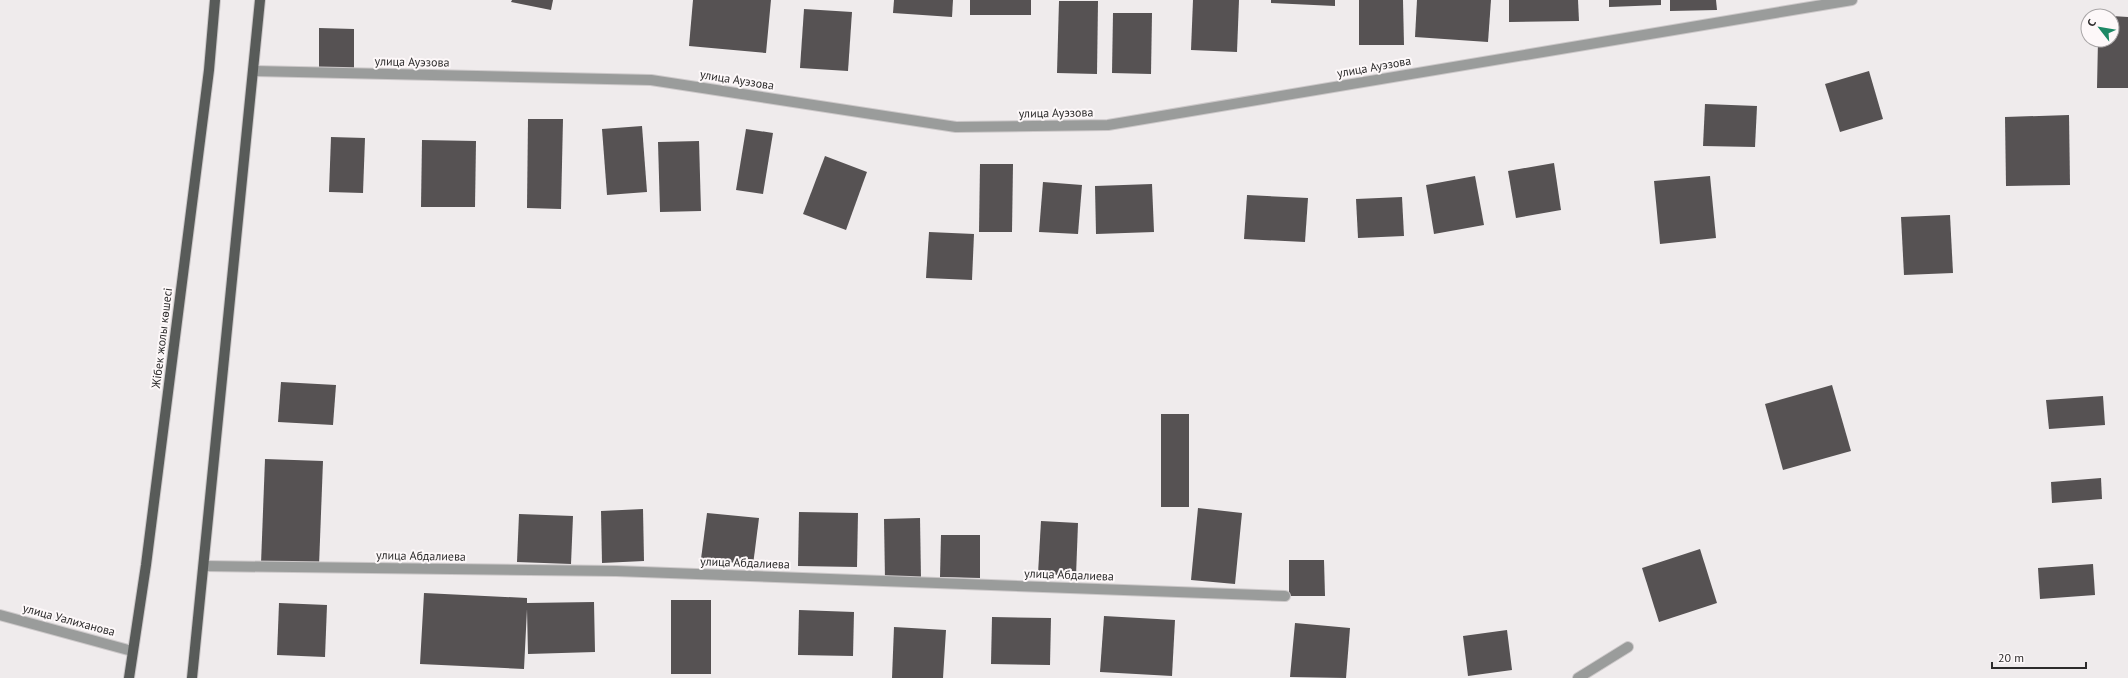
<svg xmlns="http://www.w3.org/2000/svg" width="2128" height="678" viewBox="0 0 2128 678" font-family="'PT Sans',sans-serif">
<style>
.building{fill:#565253}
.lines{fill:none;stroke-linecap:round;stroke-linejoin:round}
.street-casing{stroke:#ccc8c9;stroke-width:12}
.primary-casing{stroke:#ccc8c9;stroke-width:12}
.street{stroke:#9a9c9b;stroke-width:10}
.primary{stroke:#585b59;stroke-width:10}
.labels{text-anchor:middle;stroke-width:4;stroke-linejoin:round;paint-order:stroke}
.street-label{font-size:12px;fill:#2c2b2b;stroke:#fdf8f9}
</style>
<rect width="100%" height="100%" fill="#efebec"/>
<g class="building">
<path d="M512,0H553L551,10L511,2Z"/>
<path d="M693,0H771L766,53L689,46Z"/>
<path d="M894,0H953L952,17L893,13Z"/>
<rect x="970" y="0" width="61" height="15"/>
<path d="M1193,0H1239L1237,52L1191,50Z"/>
<path d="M1271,0H1335V6L1271,3Z"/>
<path d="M1359,0H1403L1404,45H1359Z"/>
<path d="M1417,0H1491L1488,42L1415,37Z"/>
<path d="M1509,0H1578L1579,21L1509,22Z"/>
<path d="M1609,0H1661V5L1609,7Z"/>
<path d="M1670,0H1716L1717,10L1670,11Z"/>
<path d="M1059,1H1098L1097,74L1057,73Z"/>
<path d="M804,9L852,12L848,71L800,68Z"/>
<path d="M1113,13H1152L1151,74L1112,73Z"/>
<path d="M2112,16L2128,17V88H2097L2098,40H2112Z"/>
<path d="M319,28L354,29V71L319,70Z"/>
<path d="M1869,71L1883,119L1840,132L1825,84Z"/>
<path d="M1705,104L1757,106L1755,147L1703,146Z"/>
<path d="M2069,115L2070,185L2006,186L2005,117Z"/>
<path d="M528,119H563L561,209L527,208Z"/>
<path d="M642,126L647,192L607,195L602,129Z"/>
<path d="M746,129L773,133L763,194L736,190Z"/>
<path d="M331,137L365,138L363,193L329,192Z"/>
<path d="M422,140L476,141L475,207H421Z"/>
<path d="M699,141L701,211L660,212L658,142Z"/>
<path d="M825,156L867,172L846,230L803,214Z"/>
<path d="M1554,163L1561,210L1516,218L1508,171Z"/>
<path d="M980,164H1013L1012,232H979Z"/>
<path d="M1475,176L1484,225L1434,234L1426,185Z"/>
<path d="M1710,176L1716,238L1660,244L1654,181Z"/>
<path d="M1043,182L1082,185L1078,234L1039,232Z"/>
<path d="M1152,184L1154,232L1096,234L1095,186Z"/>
<path d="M1247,195L1308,198L1305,242L1244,239Z"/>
<path d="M1402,197L1404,236L1358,238L1356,199Z"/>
<path d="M1950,215L1953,273L1904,275L1901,217Z"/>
<path d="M929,232L974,234L972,280L926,278Z"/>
<path d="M281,382L336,385L333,425L278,422Z"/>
<path d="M1832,385L1851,451L1783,470L1765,404Z"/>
<path d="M2103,396L2105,425L2049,429L2046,400Z"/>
<rect x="1161" y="414" width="28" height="93"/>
<path d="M265,459L323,461L319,566L261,564Z"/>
<path d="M2101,478L2102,499L2052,503L2051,482Z"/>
<path d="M1198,508L1242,513L1235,584L1191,580Z"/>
<path d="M643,509L644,561L602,563L601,511Z"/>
<path d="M799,512L858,513L857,567L798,566Z"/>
<path d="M707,513L759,518L753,565L701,559Z"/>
<path d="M519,514L573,516L571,564L517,562Z"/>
<path d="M920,518L921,579L885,580L884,519Z"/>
<path d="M1041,521L1078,523L1076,576L1038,574Z"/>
<path d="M941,535H980V578L940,577Z"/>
<path d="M1700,549L1717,603L1659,622L1642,568Z"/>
<path d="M1289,560H1324L1325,596H1289Z"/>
<path d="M2093,564L2095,595L2040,599L2038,568Z"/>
<path d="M424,593L527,598V603L594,602L595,652L528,654L527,609L524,669L420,664Z"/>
<rect x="671" y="600" width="40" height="74"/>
<path d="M279,603L327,605L325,657L277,655Z"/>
<path d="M799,610L854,612L853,656L798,655Z"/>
<path d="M1104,616L1175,620L1172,676L1100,672Z"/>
<path d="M992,617L1051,618L1050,665L991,664Z"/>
<path d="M1295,623L1350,628L1346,678L1290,677Z"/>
<path d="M894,627L946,630L943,678H892Z"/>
<path d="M1507,630L1512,670L1468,676L1463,636Z"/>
</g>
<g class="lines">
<defs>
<g id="street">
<path d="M253,71L651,80L956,127L1108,125L1852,0"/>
<path d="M204,566L616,571L1285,596"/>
<path d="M0,615L132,651"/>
<path d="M1578,678L1628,647"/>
</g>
<g id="primary">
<path d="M129,678L146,565L209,70L215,0"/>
<path d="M192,678L260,0"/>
</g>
</defs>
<use href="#street" class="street-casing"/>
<use href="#primary" class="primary-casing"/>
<use href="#street" class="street"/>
<use href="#primary" class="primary"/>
</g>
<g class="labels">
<g class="street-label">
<text transform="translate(412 62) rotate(1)" y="4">улица Ауэзова</text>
<text transform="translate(1374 67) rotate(-10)" y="4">улица Ауэзова</text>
<text transform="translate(737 80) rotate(9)" y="4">улица Ауэзова</text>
<text transform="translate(1056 113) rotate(-1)" y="4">улица Ауэзова</text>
<text transform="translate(162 338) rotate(-83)" y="4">Жібек жолы көшесі</text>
<text transform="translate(421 556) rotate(1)" y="4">улица Абдалиева</text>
<text transform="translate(745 563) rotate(2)" y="4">улица Абдалиева</text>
<text transform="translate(1069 575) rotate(2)" y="4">улица Абдалиева</text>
<text transform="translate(69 620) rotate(15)" y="4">улица Уалиханова</text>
</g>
</g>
<g transform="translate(2100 28) rotate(301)"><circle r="19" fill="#fdf8f9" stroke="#a9a6a7"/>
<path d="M0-3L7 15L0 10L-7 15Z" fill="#1d8865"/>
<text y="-6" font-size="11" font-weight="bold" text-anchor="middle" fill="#2c2b2b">С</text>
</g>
<path d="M1992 662v6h94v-6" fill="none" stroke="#2c2b2b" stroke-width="2"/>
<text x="1998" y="662" font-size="12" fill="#2c2b2b" stroke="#fdf8f9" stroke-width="3" paint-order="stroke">20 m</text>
</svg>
